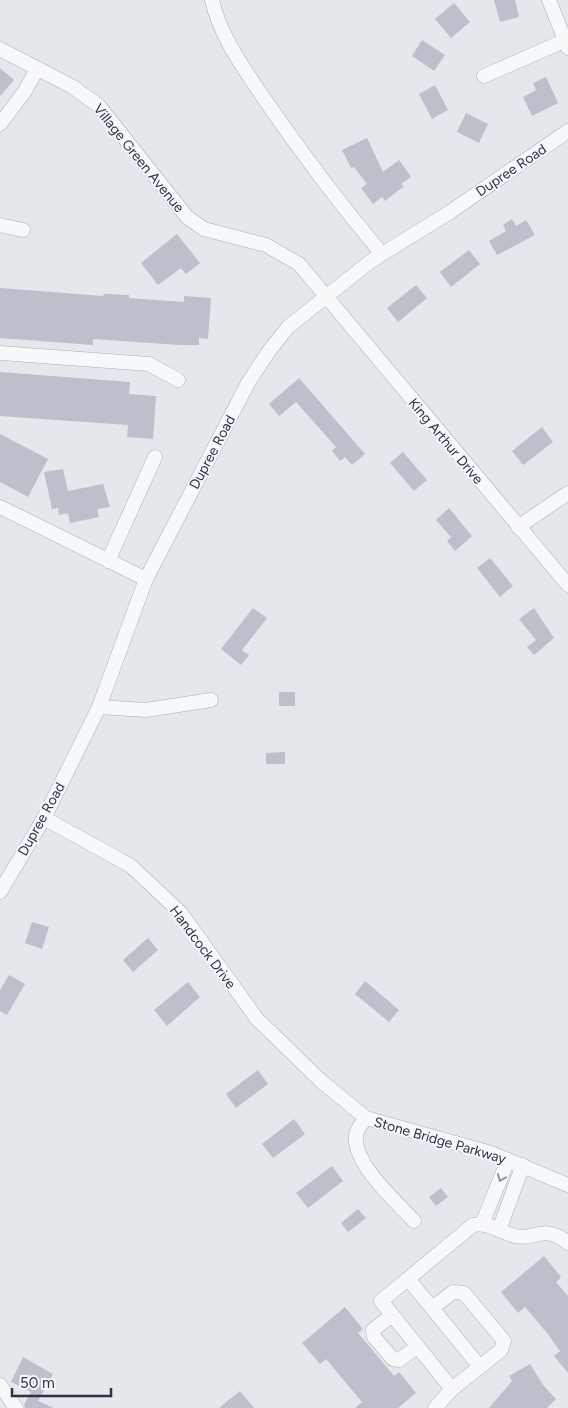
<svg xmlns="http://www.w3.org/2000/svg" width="568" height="1408" viewBox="0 0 568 1408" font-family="Figtree,sans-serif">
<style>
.building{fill:#bbc0ca}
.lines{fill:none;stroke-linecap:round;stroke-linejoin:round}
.minor-casing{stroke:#a9aeb7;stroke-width:15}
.minor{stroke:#f7f8fa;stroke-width:14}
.oneway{stroke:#9196a0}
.labels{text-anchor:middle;stroke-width:4;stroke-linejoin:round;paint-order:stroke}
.street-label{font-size:14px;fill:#2b3445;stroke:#f4f6f9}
</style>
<rect width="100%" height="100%" fill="#e4e7ec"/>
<g class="building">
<path d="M494,0H515L519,17L500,22Z"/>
<path d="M454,3L470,22L451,38L435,19Z"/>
<path d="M422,40L445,55L434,71L412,56Z"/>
<path d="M0,68L14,80L0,96Z"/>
<path d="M546,77L558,103L532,116L523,97L536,90L533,83Z"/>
<path d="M435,85L448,110L432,119L419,94Z"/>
<path d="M466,113L488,124L479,143L457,132Z"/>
<path d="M367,138L383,172L399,160L411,177L401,184L404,186L385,201L382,197L373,204L361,188L367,184L354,167L351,168L342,150Z"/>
<path d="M512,219L516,226L526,220L535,235L497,255L489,241L506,231L503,225Z"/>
<path d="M177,234L200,263L186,274L181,268L158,285L141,263Z"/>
<path d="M469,250L480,264L451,287L440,272Z"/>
<path d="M416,285L427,298L398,322L387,308Z"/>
<path d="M0,288L103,296L104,294L129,295V298L184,302V296L211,298L208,339L199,338V345H180L93,339V345L0,338Z"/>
<path d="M0,372L130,382L129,394L156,396L153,439L127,437L128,425L0,416Z"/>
<path d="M299,378L365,454L352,465L345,457L340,461L332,451L336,447L296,402L279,416L269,404Z"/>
<path d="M542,427L553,442L523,465L512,451Z"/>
<path d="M0,434L48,459L28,497L0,482Z"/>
<path d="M403,452L427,480L414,491L390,463Z"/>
<path d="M63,469L68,491L103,484L110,507L97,509L99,517L70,523L68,513L59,515L58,508L52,509L44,472Z"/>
<path d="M449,508L472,536L455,551L447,541L451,537L436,520Z"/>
<path d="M490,558L513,586L500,597L477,568Z"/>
<path d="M253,608L267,618L242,650L249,655L241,665L221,649Z"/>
<path d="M534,608L554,638L534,655L527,647L536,640L519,619Z"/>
<rect x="279" y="692" width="16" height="14"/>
<path d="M285,752V764H266V753Z"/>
<path d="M32,922L49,927L42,949L25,943Z"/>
<path d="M148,938L158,950L133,972L123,960Z"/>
<path d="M9,975L25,984L7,1015L0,1011V990Z"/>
<path d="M365,981L399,1010L389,1022L355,994Z"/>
<path d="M188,982L200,997L167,1026L154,1010Z"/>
<path d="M258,1070L268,1084L236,1108L226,1094Z"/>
<path d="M294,1119L305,1134L273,1158L262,1144Z"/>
<path d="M332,1166L343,1181L308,1208L296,1193Z"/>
<path d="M441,1188L448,1197L436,1206L429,1197Z"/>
<path d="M358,1209L366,1218L348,1232L341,1223Z"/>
<path d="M544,1256L561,1277L556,1282L568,1296V1373L554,1356L560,1351L547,1333L525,1307L518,1313L501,1292Z"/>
<path d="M345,1307L363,1329L358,1333L394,1376L399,1372L416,1393L398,1408H355L362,1402L326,1359L320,1364L302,1343Z"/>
<path d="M23,1357L53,1374L38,1401L54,1408H25L24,1405L31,1392L11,1382Z"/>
<path d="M530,1364L543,1385L556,1399L547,1408H489L512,1381L509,1376Z"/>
<path d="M240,1391L254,1408H219Z"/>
</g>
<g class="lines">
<defs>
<g id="minor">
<path d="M212,0C220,36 243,67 263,97C300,151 340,204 382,254"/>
<path d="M549,0L568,48"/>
<path d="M0,49L73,87L99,106L187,217L204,229L266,245L299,264L568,585"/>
<path d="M484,76L564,41"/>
<path d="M0,124L25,91L37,69"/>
<path d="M0,225L23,230"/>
<path d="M0,353L149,364L178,380"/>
<path d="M0,507L146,579"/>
<path d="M518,527L568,493"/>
<path d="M108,561L155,457"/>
<path d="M99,707L146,710L211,700"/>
<path d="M44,818L131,866L181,913L257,1019L321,1081L366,1118L491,1153L568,1185"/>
<path d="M0,892L44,818L99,707L146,579L248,383L269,351L288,327L371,261L450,212L568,131"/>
<path d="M366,1118C362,1123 357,1129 356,1135C352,1163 396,1201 414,1221"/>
<path d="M482,1224L508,1160"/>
<path d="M499,1230L523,1165"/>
<path d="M408,1279L432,1308L453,1292L464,1293L504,1341L501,1350L452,1389L381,1301L473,1225C489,1222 500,1232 515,1236C535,1241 543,1223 568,1243"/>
<path d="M432,1308L480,1367"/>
<path d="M391,1316L373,1330L374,1337L393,1359L399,1360L417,1347"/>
<path d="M0,1385L16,1408"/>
<path d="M435,1408L452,1389"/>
</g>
</defs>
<use href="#minor" class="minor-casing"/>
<use href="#minor" class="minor"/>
</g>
<defs><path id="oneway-chevron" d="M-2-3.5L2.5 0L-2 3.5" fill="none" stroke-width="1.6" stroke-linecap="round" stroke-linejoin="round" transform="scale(1.25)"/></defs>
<use class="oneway" href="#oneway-chevron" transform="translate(501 1178) rotate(113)"/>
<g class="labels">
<g class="street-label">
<text transform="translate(139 158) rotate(51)" y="5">Village Green Avenue</text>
<text transform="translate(511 170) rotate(-34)" y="5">Dupree Road</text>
<text transform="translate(446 441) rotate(50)" y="5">King Arthur Drive</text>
<text transform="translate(212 452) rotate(-62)" y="5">Dupree Road</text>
<text transform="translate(41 819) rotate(-61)" y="5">Dupree Road</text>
<text transform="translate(203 947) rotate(53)" y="5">Handcock Drive</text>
<text transform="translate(440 1140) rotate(16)" y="5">Stone Bridge Parkway</text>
</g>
</g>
<path d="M12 1388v8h99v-8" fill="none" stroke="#2b3445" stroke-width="2.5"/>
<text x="20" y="1388" font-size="15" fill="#2b3445" stroke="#f4f6f9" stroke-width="4" paint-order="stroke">50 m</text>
</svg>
